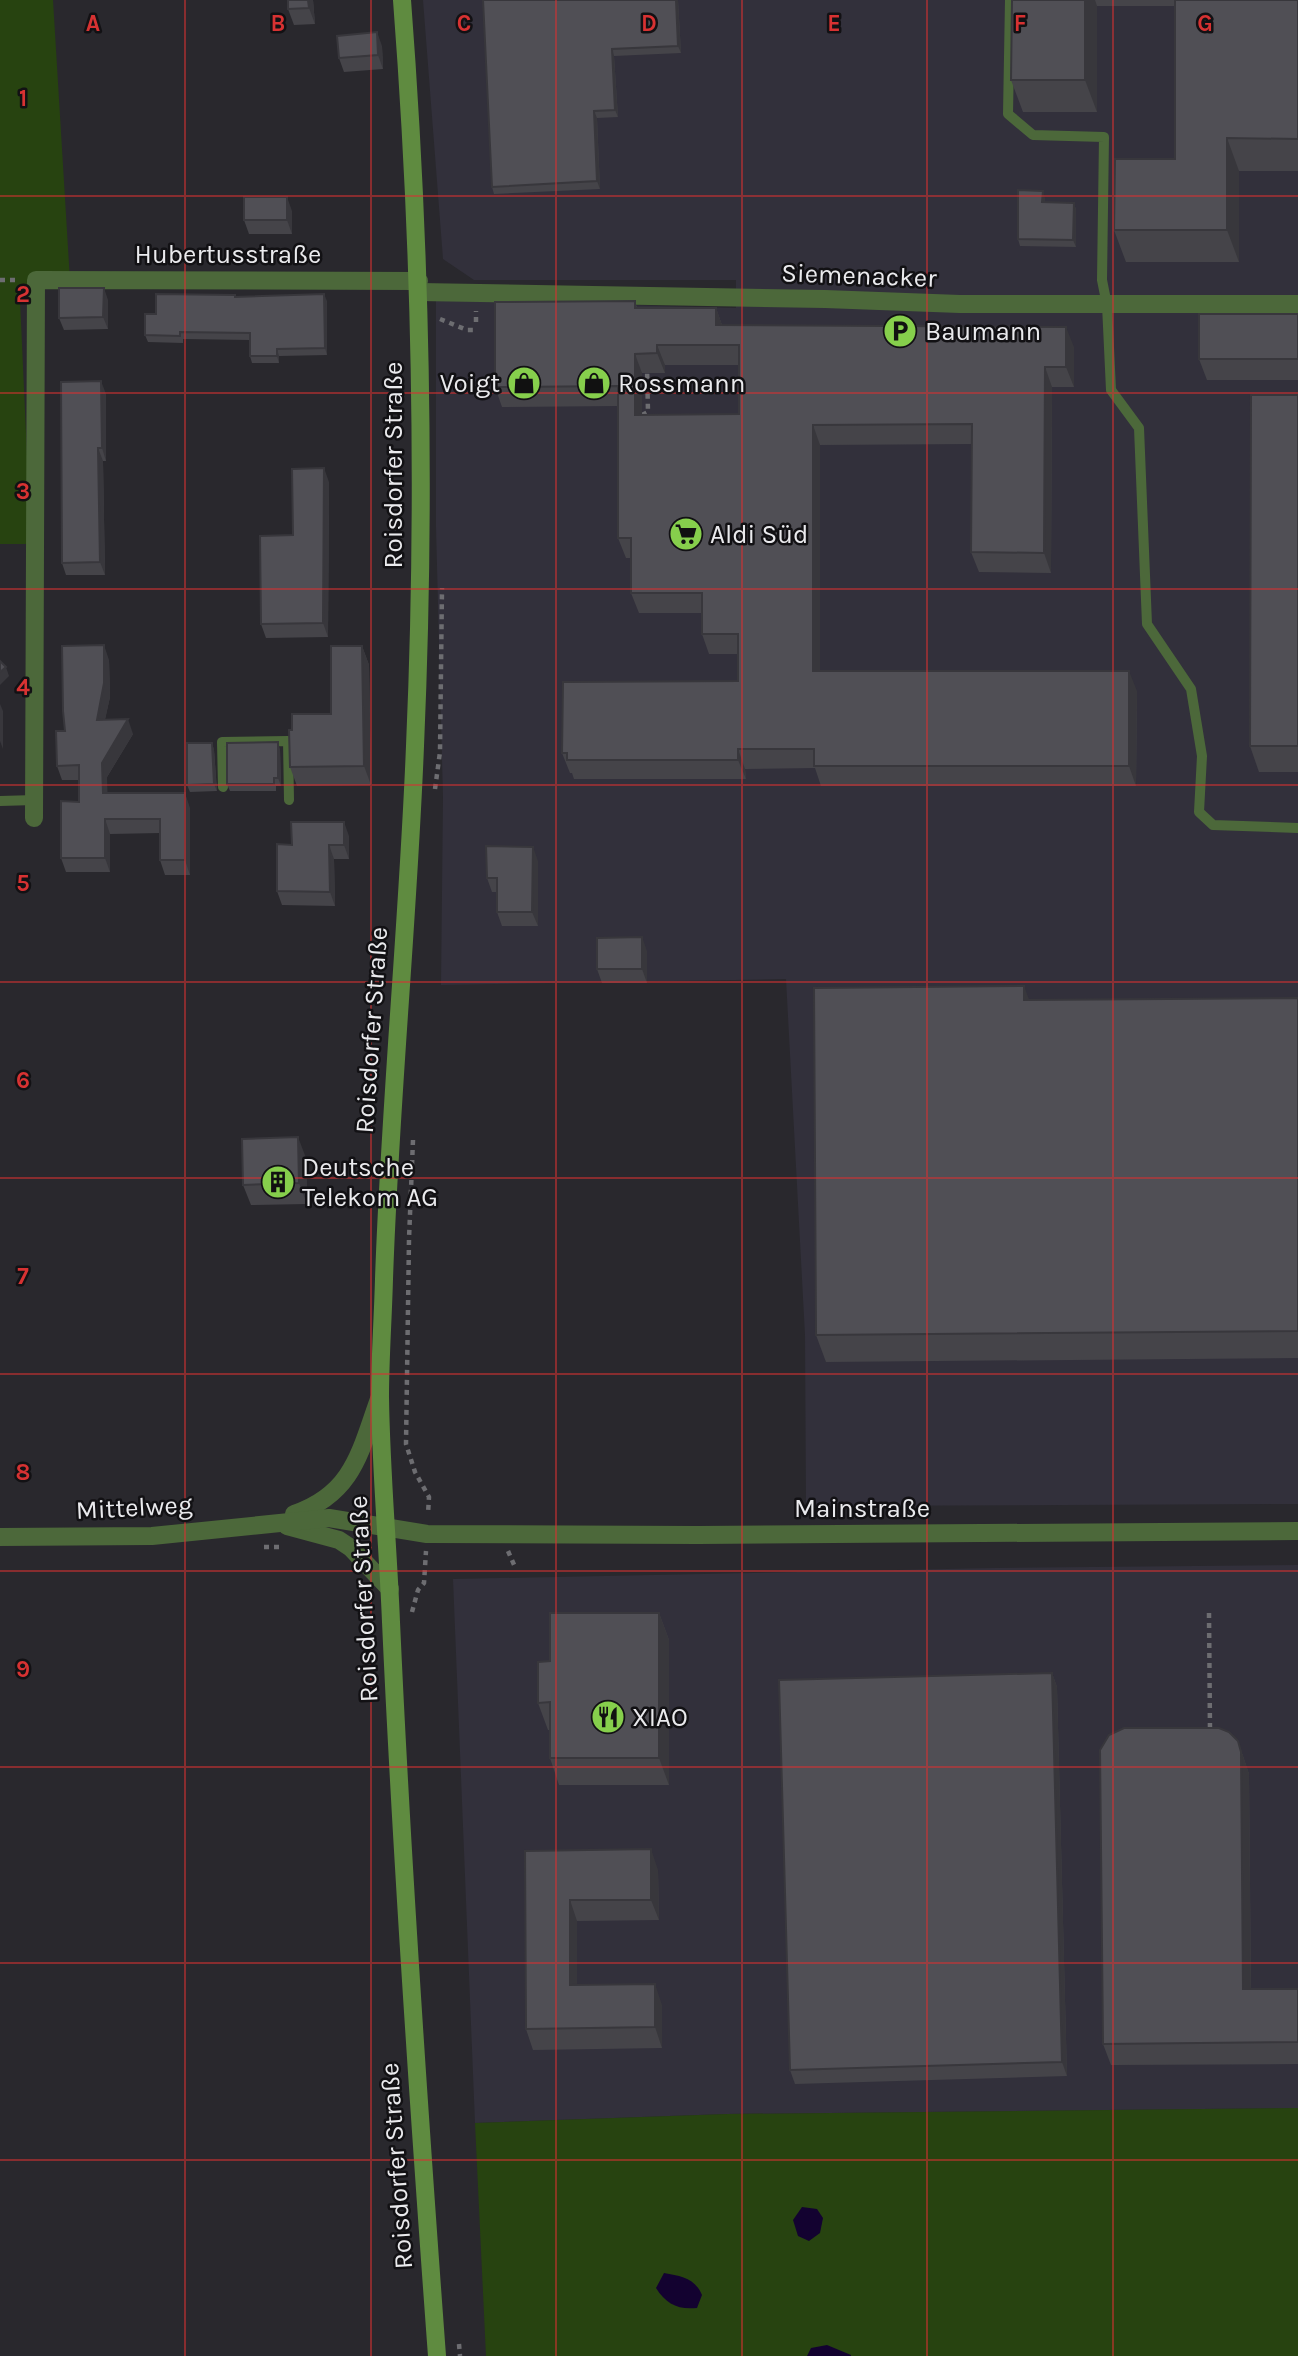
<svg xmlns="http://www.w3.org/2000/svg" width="1298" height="2356" viewBox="0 0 1298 2356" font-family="Karla,sans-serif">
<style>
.built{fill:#32303b}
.green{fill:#274310}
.water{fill:#130230}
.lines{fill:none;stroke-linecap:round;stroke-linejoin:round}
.path{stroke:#6d6d71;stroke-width:4.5;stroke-dasharray:5 5;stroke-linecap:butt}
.service{stroke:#4c683a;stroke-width:10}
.minor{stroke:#4c683a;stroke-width:18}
.secondary{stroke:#5f8b40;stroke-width:18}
.wall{fill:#454449;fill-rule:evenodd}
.shaded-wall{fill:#38373c}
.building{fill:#504f55;stroke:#38373c;stroke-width:2;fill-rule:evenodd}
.grid{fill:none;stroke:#d73232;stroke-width:2;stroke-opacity:0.55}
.labels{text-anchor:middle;stroke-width:5;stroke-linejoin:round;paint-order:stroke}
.street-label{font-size:26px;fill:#eaeaed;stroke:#121114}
.poi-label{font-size:26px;fill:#eaeaed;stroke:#121114;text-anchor:start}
.grid-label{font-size:23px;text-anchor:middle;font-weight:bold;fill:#d73232;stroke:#121114;stroke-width:5;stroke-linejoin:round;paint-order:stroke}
</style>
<rect width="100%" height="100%" fill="#29282d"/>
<g class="built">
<path d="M423,0H1298V1504L806,1506L805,1335L786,979L441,985L443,797L436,527V300L736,308V280H474L443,259Z"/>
<path d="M1298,1565V2108L727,2114L475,2123L453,1579L995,1568Z"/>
</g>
<g class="green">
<path d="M0,0H53L69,264L70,280H36L20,300L31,544H0Z"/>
<path d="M1298,2108V2356H486L475,2123L727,2114Z"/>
</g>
<g class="water">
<path d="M802,2207L817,2209L823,2218L820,2233L809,2241L798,2236L793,2220Z"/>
<path d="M664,2273C681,2276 695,2278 702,2295L697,2308C678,2310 666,2304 656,2288Z"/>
<path d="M827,2345L851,2355V2356H807L811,2348Z"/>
</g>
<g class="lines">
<g class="path">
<path d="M0,280H17"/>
<path d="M440,319L467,330H476"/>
<path d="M476,322V311"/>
<path d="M642,415L648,412L647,368"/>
<path d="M435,789L440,752L442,588"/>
<path d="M413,1140L409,1239L406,1444L415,1472L429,1497L428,1514"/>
<path d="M264,1547H284"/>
<path d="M508,1551L515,1567"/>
<path d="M412,1612L418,1590L424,1583L426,1551"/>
<path d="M1209,1613L1210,1731"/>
<path d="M459,2344L460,2356"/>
</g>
<g class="service">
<path d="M1010,0L1008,114L1033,135L1104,137L1102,280L1107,305L1111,390L1139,428L1147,624L1191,689L1202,756L1199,812L1213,825L1298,828"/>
<path d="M223,787L222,742L288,741L289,800"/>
<path d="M0,801L35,800"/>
</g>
<g class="minor">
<path d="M419,292L825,299L960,304H1298"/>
<path d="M34,818L36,280L419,281"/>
<path d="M294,1514C353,1494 360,1452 379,1399"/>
<path d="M287,1526L339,1540L351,1548L390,1589"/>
<path d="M0,1537L152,1536L329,1518L427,1534L698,1535L1298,1531"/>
</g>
<path class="secondary" d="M402,0C421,248 426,497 415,746C408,924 390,1101 384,1279C383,1318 380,1358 380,1397C381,1473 388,1547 391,1622C402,1867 419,2112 437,2356"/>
</g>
<g class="wall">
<path d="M288,0H313L315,24L294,25L288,9Z"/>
<path d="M483,0H678L681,53L614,56L618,117L597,118L600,189L494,194L492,187Z"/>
<path d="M1012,0H1298V171H1239V262H1126L1114,230L1175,159V6H1097V112H1023L1011,80Z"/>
<path d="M382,46L383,69L344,72L339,58Z"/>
<path d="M1045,198V202L1074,203L1076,210V247L1020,246L1018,239Z"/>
<path d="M292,211V234H249L244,220Z"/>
<path d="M235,297L327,301V355L279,356V363H252L250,356V340L183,339V343L148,342L145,335L156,314Z"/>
<path d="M108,300V329L64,330L59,318Z"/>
<path d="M635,301L637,308H716L722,325L1074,347V387H1052L1051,573L979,572L971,552L972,444L820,445V671L1137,691L1136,786H821L815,768L745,769L746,779H574L572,773H570L562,753L738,681V654H709L702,634V613H639L631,593V558H626L618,538V406L502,407L495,387ZM665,365H739V414L642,415V373H665Z"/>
<path d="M1298,314V380H1207L1199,359Z"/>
<path d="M106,394V461H103L105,575H66L62,563Z"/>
<path d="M1298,395V772H1259L1250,746Z"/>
<path d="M329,482L328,637L266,638L261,624L293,535Z"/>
<path d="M362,646L369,665L371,785L297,786L290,767L292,730L331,714Z"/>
<path d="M109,660L110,697L105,719L133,734L107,777V793L190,808V875H165L160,860V833L110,834V872H66L61,858L79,802V780H62L57,766L65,731Z"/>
<path d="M212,743L214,750L217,791L190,792L187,785Z"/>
<path d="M280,749L281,786H276V791H230L227,784Z"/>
<path d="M349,836V859H334L335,906L282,905L277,891L292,845Z"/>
<path d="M538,861V926H502L497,912V892H492L487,878Z"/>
<path d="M647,951V983H602L597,969Z"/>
<path d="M1298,998V1358L826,1362L816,1335L1029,1000Z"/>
<path d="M306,1158L307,1204L251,1205L243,1185Z"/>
<path d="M659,1613L669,1640V1785H559L550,1758V1730H548L538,1703L550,1661Z"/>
<path d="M1052,1673L1057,1687L1067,2076L795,2084L790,2070Z"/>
<path d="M1238,1741L1249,1774L1251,1989H1298V2064L1111,2065L1103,2044Z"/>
<path d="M525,1851L658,1870L659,1920L577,1921V1985L662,2005V2048L533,2050L526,2029Z"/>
</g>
<g class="shaded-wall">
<path d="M308,0H313L315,24L309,8Z"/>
<path d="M676,0H678L681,53L678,46Z"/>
<path d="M1085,0H1095L1097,6V112L1085,80Z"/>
<path d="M377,32L382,46L383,69L378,55Z"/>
<path d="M612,49L614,56L618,117L615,110Z"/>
<path d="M594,111L597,118L600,189L597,181Z"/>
<path d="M1227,138L1239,171V262L1227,230Z"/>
<path d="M1043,191L1045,198V210L1042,202Z"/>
<path d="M287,197L292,211V234L287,220Z"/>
<path d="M1074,203L1076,210V247L1073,240Z"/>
<path d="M104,288L108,300V329L103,317Z"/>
<path d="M324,294L327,301V355L325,348Z"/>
<path d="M716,308L723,328L716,325Z"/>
<path d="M1066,327L1074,347V387L1066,367Z"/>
<path d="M657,345L665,365V373L657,353Z"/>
<path d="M277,349L279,356V363L277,356Z"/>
<path d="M635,354L642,373V434L635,415Z"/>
<path d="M1045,367L1052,387L1051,573L1044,553Z"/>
<path d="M101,381L106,394V461L102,448Z"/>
<path d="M813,425L820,445V691L813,671Z"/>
<path d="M98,448L103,461L105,575L100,562Z"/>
<path d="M324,468L329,482L328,637L323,623Z"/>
<path d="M104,645L109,660L110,697L102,734L97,720Z"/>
<path d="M362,646L369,665L371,785L364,766Z"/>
<path d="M6,667L9,676L0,685V672Z"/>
<path d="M1129,671L1137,691L1136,786L1129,766Z"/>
<path d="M0,704L3,711V749L0,741Z"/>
<path d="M128,719L133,734L107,777L108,808L103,793L102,763Z"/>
<path d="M278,742L280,749L281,786L278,778Z"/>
<path d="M212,743L214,750L217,791L214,784Z"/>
<path d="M738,749L745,769L746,779L738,760Z"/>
<path d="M185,793L190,808V875L185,860Z"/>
<path d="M105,819L110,834V872L105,858Z"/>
<path d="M344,822L349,836V859L344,845Z"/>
<path d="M329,845L334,859L335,906L330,892Z"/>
<path d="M533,847L538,861V926L532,912Z"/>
<path d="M642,937L647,951V983L642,969Z"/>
<path d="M1024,986L1034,1013L1024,1000Z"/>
<path d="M298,1137L306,1158L307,1204L299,1183Z"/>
<path d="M659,1613L669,1640V1785L659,1758Z"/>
<path d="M1052,1673L1057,1687L1067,2076L1062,2062Z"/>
<path d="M1238,1741L1249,1774L1251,2011L1243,1989Z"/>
<path d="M651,1849L658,1870L659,1920L651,1900Z"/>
<path d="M570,1900L577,1921V2006L570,1985Z"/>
<path d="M655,1984L662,2005V2048L655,2027Z"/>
</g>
<g class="building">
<path d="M288,0H308L309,8L288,9Z"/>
<path d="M483,0H676L678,46L612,49L615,110L594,111L597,181L492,187Z"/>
<path d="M1012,0H1085V80H1011Z"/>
<path d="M1175,0H1298V139L1227,138V230H1114L1115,159H1175Z"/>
<path d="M377,32L378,55L339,58L337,36Z"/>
<path d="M1018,190L1043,191L1042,202L1074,203L1073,240L1018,239Z"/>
<rect x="244" y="197" width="43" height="23"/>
<path d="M59,288H104L103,317L59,318Z"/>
<path d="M156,294L235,295V297L324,294L325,348L277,349V356H250V333L180,332V336L145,335V314H156Z"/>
<path d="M635,301V308H716V325L1066,327V367H1045L1044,553L971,552L972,424L813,425V671H1129V766H814V749H738V760H567V753H562L563,682L738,681V634H702V593H631V538H618V386L495,387V302ZM657,345H739V414L635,415V354L657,353Z"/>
<rect x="1199" y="314" width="99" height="45"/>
<path d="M101,381L102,448H98L100,562L62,563L61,382Z"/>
<path d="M1251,395H1298V746H1250Z"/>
<path d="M324,468L323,623L261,624L260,536L293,535L292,469Z"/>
<path d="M104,645V683L97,720L128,719L102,763L103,793H185V860H160V819H105V858H61V801L79,802V765L57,766L56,731H65L63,711L62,646Z"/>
<path d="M331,646H362L364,766L290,767L289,730H292V714H331Z"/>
<path d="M0,661L6,667L0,672Z"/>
<path d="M278,742V778H274V784H227V743Z"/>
<path d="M187,743H212L214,784L187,785Z"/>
<path d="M291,822H344V845H329L330,892L277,891V844L292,845Z"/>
<path d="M486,846L533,847L532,912H497V878H487Z"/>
<path d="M642,937V969H597V938Z"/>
<path d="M1024,986V1000L1298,998V1331L816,1335L814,988Z"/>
<path d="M298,1137L299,1183L243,1185L242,1139Z"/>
<path d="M550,1613H659V1758H550V1702L538,1703V1662L550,1661Z"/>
<path d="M1052,1673L1062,2062L790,2070L779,1680Z"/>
<path d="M1124,1728H1219L1229,1732L1238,1741L1241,1752L1243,1989H1298V2042L1103,2044L1100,1750L1109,1735Z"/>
<path d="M651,1849V1900H570V1985L655,1984V2027L526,2029L525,1851Z"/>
</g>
<path class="grid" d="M185,0V2356M371,0V2356M556,0V2356M742,0V2356M927,0V2356M1113,0V2356M0,196H1298M0,393H1298M0,589H1298M0,785H1298M0,982H1298M0,1178H1298M0,1374H1298M0,1571H1298M0,1767H1298M0,1963H1298M0,2160H1298"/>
<defs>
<symbol id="parking-disc" viewBox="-11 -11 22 22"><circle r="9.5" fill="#86cf4c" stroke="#121114"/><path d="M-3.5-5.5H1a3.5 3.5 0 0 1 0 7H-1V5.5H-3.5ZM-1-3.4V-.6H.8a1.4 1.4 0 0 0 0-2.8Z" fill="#111"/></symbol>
<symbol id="shop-disc" viewBox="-11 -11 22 22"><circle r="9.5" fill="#86cf4c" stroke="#121114"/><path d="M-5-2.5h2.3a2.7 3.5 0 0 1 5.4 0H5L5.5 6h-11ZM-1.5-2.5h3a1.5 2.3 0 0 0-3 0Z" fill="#111"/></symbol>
<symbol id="supermarket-disc" viewBox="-11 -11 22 22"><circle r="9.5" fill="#86cf4c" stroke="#121114"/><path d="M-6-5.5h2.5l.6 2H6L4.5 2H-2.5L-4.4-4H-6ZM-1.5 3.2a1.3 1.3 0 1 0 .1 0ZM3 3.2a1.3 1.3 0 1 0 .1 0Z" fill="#111"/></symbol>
<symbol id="building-disc" viewBox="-11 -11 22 22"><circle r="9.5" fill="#86cf4c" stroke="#121114"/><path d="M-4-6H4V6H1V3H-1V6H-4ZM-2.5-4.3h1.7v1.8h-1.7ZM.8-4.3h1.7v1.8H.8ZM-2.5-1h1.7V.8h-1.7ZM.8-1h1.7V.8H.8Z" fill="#111"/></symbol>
<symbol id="restaurant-disc" viewBox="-11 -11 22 22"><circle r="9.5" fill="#86cf4c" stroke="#121114"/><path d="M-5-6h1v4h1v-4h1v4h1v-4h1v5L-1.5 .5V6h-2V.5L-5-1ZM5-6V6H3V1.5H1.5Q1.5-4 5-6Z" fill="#111"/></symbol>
</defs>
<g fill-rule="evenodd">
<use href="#parking-disc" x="881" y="312" width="38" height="38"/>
<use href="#shop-disc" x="505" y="364" width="38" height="38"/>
<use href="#shop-disc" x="575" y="364" width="38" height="38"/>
<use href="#supermarket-disc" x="667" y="515" width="38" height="38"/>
<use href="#building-disc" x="259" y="1163" width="38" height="38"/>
<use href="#restaurant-disc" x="589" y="1698" width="38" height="38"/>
</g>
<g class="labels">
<g class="street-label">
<text x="228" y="263">Hubertusstraße</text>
<text transform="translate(859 275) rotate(2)" y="9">Siemenacker</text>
<text transform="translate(393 465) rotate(-90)" y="9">Roisdorfer Straße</text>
<text transform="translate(371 1030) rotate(-86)" y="9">Roisdorfer Straße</text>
<text transform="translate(134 1507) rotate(-3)" y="9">Mittelweg</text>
<text x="862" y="1517">Mainstraße</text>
<text transform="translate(363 1599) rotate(-93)" y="9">Roisdorfer Straße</text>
<text transform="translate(396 2166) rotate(-94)" y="9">Roisdorfer Straße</text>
</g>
<g class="poi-label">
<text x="925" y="340">Baumann</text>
<text x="500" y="392" text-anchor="end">Voigt</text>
<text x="618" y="392">Rossmann</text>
<text x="710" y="543">Aldi Süd</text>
<text x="302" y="1176">Deutsche<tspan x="302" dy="30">Telekom AG</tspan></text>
<text x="632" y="1726">XIAO</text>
</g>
</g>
<g class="grid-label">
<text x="93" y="31">A</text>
<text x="278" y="31">B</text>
<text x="464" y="31">C</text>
<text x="649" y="31">D</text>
<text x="834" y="31">E</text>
<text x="1020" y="31">F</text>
<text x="1205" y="31">G</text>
<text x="23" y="106">1</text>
<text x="23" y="302">2</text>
<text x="23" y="499">3</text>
<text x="23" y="695">4</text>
<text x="23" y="891">5</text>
<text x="23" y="1088">6</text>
<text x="23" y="1284">7</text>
<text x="23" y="1480">8</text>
<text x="23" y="1677">9</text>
</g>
</svg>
